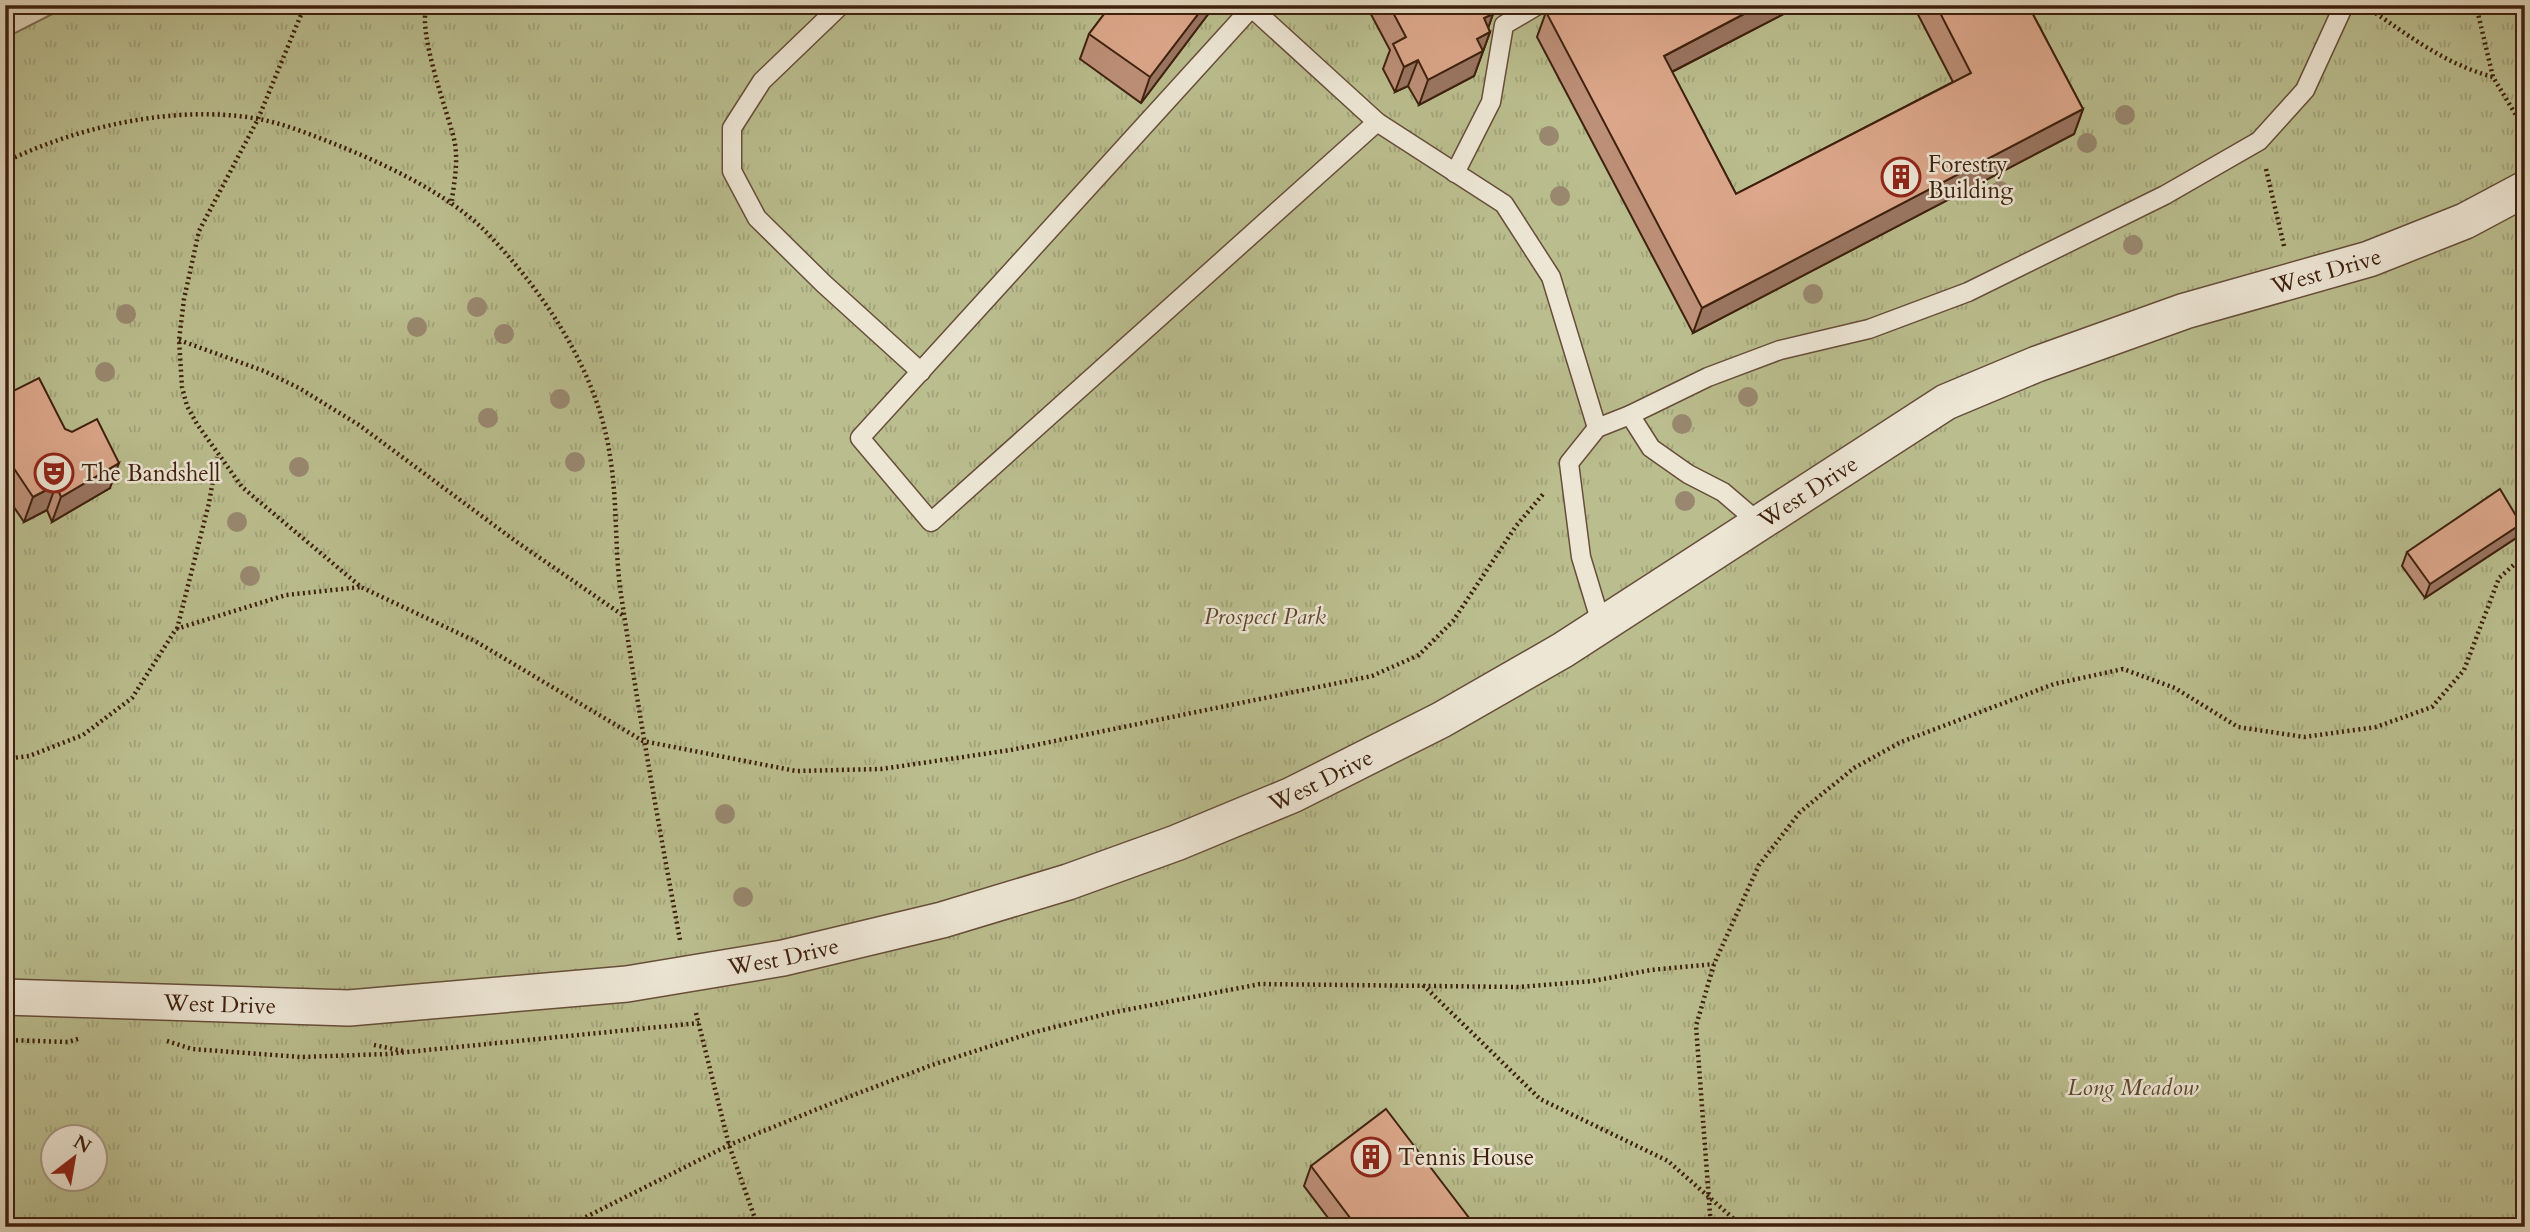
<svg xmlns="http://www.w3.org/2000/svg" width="2530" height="1232" viewBox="0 0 2530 1232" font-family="Cardo,serif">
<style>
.park{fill:url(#park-tufts);stroke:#7c6e4e;stroke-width:2;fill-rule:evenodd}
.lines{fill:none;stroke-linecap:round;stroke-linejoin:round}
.lane-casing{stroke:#674e3a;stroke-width:21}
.street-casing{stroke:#674e3a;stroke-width:38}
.path{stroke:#3e200d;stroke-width:4.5;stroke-dasharray:2 3.5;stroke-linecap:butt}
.lane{stroke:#ede6d5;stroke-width:18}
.street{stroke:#ede6d5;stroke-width:35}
.tree{fill:#99886f}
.wall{fill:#bd9078;stroke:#3e200d;stroke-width:2}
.shaded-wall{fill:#9a7561;stroke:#3e200d;stroke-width:2}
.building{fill:#dca78b;stroke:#3e200d;stroke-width:2}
.labels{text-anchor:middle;stroke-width:5;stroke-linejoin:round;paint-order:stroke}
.poi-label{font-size:23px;fill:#3e200d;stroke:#ede6d5;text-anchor:start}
.street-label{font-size:23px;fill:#3e200d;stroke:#ede6d5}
.park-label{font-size:23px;font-style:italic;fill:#5d472d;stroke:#ede6d5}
</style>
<defs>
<pattern id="park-tufts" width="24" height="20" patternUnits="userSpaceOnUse" patternTransform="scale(1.75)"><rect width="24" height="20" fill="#babd8e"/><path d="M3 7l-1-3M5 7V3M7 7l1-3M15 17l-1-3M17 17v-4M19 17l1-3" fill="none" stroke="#a1a279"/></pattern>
</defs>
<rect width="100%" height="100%" fill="#e3d8bf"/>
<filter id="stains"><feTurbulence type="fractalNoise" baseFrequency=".00286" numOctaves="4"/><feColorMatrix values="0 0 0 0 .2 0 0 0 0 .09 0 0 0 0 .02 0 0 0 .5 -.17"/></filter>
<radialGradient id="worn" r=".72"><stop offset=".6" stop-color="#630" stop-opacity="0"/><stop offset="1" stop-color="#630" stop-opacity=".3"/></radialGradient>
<path class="park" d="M70,5H2525V1227H5V38ZM52,1138H94V1180H52Z"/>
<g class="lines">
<defs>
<g id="lane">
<path d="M841,5L762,81L732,128V171L757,218L824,284L921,372"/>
<path d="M1254,5L860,438L931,522L1377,122"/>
<path d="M1252,8L1377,122L1504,204L1551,277L1597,428"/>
<path d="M1455,173L1491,102L1504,25L1538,5"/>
<path d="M1630,415L1708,377L1780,350L1869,329L1968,292L2165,195L2259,141L2305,90L2344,5"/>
<path d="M1601,623L1581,557L1569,463L1597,428L1630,415L1651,448L1688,474L1723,492L1758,522"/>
</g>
<g id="street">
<path id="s1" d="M5,997L349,1008L627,984L783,958L942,920L1068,882L1176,843L1292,795L1441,720L1563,650L1946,402L2037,364L2185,311L2369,259L2465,221L2525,189"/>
</g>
</defs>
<use href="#lane" class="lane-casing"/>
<use href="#street" class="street-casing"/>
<g class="path">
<path d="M305,5L258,119L199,231L184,299L179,340L182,387L187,406L197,424L242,487L361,587L475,641L643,741L796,771L881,769L1011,750L1372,676L1419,655L1453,621L1516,526L1544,493"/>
<path d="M427,5C417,32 447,110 454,139C459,159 454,185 451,205"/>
<path d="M2476,5L2493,77L2525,130"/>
<path d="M2371,10C2411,37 2445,64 2493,77"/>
<path d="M5,162C79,126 177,104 259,119C285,124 312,135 337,145C385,164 448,194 485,231C543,290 598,372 610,456C618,504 614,553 622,601C639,715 659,827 680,940"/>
<path d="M2266,169L2284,246"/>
<path d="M179,340L264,371L299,388L359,425L514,540L624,616"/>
<path d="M177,629L209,503L217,457"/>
<path d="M5,759L29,756L83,735L132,698L176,629L286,595L361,587"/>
<path d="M1423,985L1540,1099L1668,1161L1743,1227"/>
<path d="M696,1013L729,1145L758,1227"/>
<path d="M5,1040L68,1042L81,1038"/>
<path d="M167,1041L192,1049L301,1057L387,1054L699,1023"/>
<path d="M374,1045L403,1051"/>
<path d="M566,1227L729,1145L830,1104L932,1065L1031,1033L1110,1013L1260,984L1519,987L1593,981L1651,970L1714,964"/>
<path d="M1711,1227L1696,1026L1714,964L1759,865L1800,812L1854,768L1901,742L2054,684L2123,669L2175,688L2238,727L2304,737L2376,727L2432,707L2464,670L2499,578L2525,555"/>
</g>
<use href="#lane" class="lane"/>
<use href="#street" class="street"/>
</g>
<g class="tree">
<circle cx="2125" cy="115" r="10"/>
<circle cx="1549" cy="136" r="10"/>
<circle cx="2087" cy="143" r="10"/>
<circle cx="2000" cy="191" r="10"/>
<circle cx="1560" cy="196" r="10"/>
<circle cx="2133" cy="245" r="10"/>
<circle cx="1813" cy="294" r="10"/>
<circle cx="477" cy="307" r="10"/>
<circle cx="126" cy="314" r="10"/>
<circle cx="417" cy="327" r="10"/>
<circle cx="504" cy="334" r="10"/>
<circle cx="105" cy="372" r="10"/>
<circle cx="1748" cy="397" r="10"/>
<circle cx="560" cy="399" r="10"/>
<circle cx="488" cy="418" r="10"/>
<circle cx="1682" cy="424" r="10"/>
<circle cx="575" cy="462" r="10"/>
<circle cx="299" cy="467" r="10"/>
<circle cx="1685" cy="501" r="10"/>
<circle cx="237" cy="522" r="10"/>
<circle cx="250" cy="576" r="10"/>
<circle cx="725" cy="814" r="10"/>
<circle cx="743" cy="897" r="10"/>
</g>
<g class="wall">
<path d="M1111,5H1215L1141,103L1080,59L1089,34Z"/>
<path d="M1366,5H1489L1493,14L1488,28L1490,32L1474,76L1419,105L1408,86L1395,92L1383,69L1390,50Z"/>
<path d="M1558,5H1801L1672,72L1736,194L1953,82L1913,5H2028L2083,109L2074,134L1693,333L1537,37L1546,12Z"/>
<path d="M5,395L65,429L110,488L52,522L47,510L24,522L5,494Z"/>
<path d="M2521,524L2516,538L2425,598L2402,566L2407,552Z"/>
<path d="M1311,1166L1476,1227H1335L1304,1186Z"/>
</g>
<g class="shaded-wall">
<path d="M1205,5H1215L1141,103L1150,77Z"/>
<path d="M1761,5H1801L1654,81L1664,56Z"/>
<path d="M1493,14L1486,34L1490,32L1474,76L1419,105L1428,80L1484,18Z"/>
<path d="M1418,60L1408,86L1395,92L1404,67Z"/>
<path d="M2083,109L2074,134L1693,333L1702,308Z"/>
<path d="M119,463L110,488L52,522L61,497Z"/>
<path d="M13,467L5,488V472Z"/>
<path d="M56,485L47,510L24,522L33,497Z"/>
<path d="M2521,524L2516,538L2425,598L2430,584Z"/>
</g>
<g class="building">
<path d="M1111,5H1205L1150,77L1089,34Z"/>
<path d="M1389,5H1489L1493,14L1484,18L1490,32L1477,39L1483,51L1428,80L1418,60L1404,67L1393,44L1406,37Z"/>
<path d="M1558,5H1761L1664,56L1736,194L1971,73L1936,5H2028L2083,109L1702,308L1546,12Z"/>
<path d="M39,378L65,429L72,432L97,419L119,463L61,497L56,485L33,497L13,467L5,472V395Z"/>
<path d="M2500,489L2521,524L2430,584L2407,552Z"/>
<path d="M1386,1109L1476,1227H1357L1311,1166Z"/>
</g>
<defs>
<symbol id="building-ring" viewBox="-11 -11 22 22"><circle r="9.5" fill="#ede6d5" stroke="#8f2418" stroke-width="1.5"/><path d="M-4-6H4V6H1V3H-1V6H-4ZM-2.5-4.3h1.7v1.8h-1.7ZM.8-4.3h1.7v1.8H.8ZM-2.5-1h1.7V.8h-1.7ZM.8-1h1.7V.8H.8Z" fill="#8f2418"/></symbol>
<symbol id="theatre-ring" viewBox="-11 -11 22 22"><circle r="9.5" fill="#ede6d5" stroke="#8f2418" stroke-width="1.5"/><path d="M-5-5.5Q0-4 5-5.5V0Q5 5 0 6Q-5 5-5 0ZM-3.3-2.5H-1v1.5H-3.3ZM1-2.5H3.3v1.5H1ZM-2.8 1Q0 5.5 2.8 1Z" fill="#8f2418"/></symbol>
</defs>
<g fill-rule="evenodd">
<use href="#building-ring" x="1879" y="155" width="44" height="44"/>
<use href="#theatre-ring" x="32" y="451" width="44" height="44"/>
<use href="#building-ring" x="1349" y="1135" width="44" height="44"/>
</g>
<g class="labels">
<g class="poi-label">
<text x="1928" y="172">Forestry<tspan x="1928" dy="26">Building</tspan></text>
<text x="81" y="481">The Bandshell</text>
<text x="1398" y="1165">Tennis House</text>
</g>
<g class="street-label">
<text dy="8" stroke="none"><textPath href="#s1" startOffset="2483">West Drive</textPath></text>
<text dy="8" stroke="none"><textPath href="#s1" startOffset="1916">West Drive</textPath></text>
<text dy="8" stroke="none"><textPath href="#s1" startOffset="1349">West Drive</textPath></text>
<text dy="8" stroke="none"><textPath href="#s1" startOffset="782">West Drive</textPath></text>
<text dy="8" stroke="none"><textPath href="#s1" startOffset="215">West Drive</textPath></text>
</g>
<g class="park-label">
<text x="1265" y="624">Prospect Park</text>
<text x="2133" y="1095">Long Meadow</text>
</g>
</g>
<rect width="2530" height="1232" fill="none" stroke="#e3d8bf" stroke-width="28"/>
<rect x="7" y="7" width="2516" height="1218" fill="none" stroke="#3e200d" stroke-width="3.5"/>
<rect x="14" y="14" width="2502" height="1204" fill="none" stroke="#3e200d" stroke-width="2"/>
<g transform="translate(74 1158) rotate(31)"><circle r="33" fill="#ede6d5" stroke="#a79785" stroke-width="2"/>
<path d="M0-5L12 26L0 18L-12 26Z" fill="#8f2418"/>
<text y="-10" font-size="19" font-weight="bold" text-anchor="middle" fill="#3e200d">N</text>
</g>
<rect width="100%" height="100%" filter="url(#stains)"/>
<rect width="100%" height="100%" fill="url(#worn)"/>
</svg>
